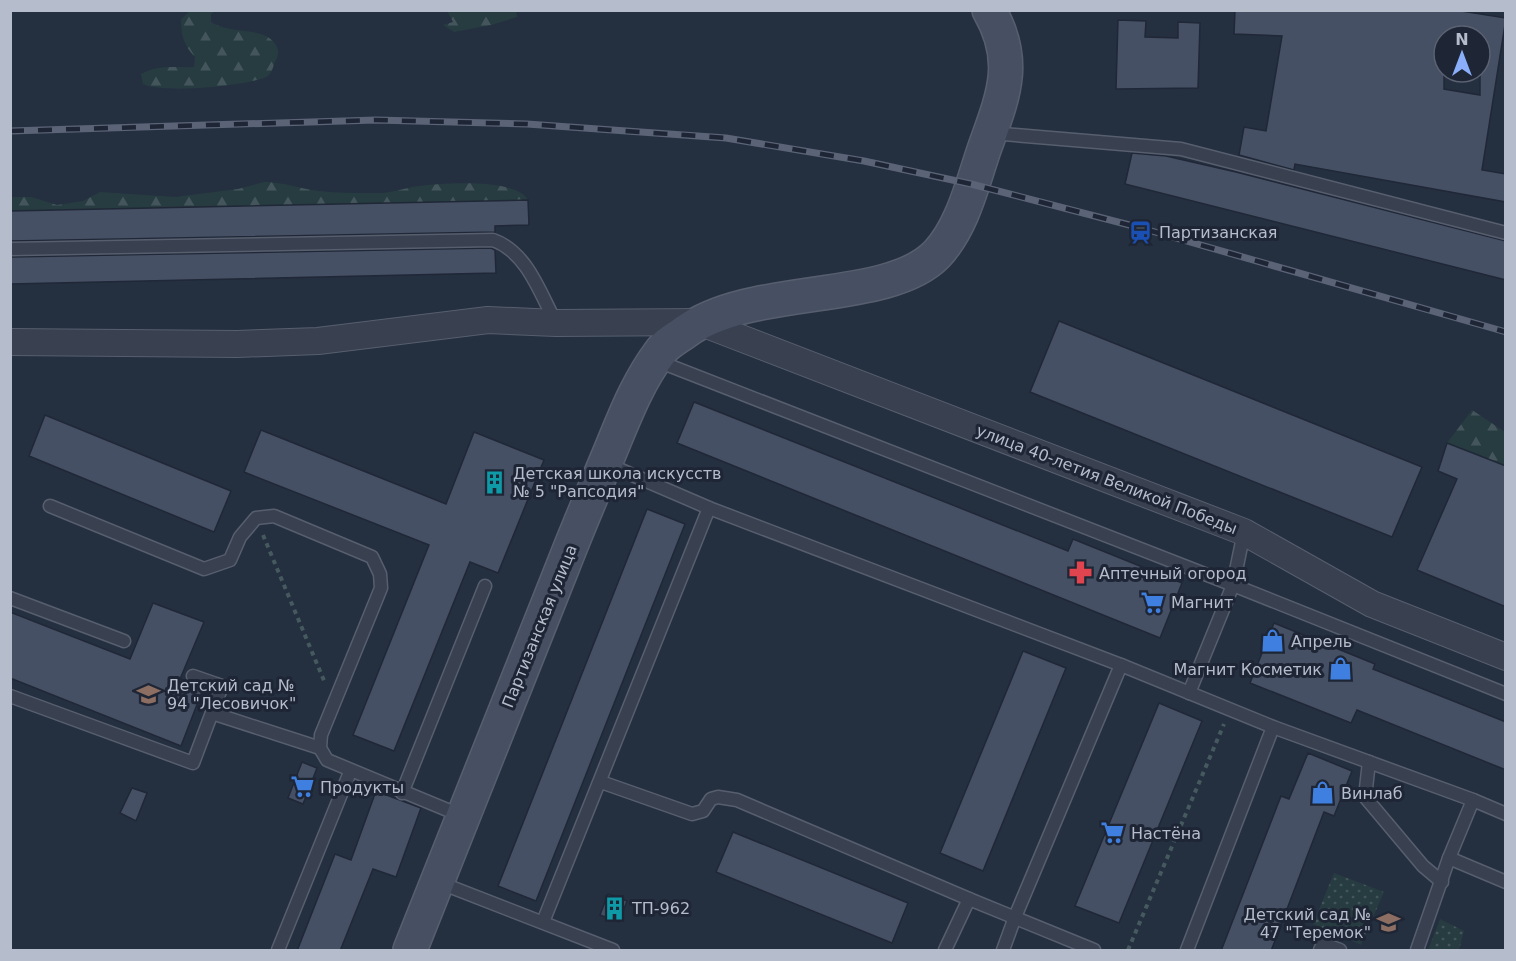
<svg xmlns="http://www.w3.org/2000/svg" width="1516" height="961" viewBox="0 0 1516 961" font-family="'DejaVu Sans',sans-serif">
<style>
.grass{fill:url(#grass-dots)}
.forest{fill:url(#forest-firs)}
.building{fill:#455065;stroke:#202837;stroke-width:1.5;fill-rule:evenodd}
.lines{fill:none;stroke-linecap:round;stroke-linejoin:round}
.lane-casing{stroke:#575f6e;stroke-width:15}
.street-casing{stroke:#575f6e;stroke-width:28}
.secondary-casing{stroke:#575f6e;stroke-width:36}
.path{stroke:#45595e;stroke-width:4;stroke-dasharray:4.5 4.5;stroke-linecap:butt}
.lane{stroke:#394150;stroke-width:12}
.street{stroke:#394150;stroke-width:26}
.secondary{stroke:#474f63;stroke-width:33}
.rail-casing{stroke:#5b6477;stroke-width:7}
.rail{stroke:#1e2635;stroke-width:4.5;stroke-dasharray:14;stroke-linecap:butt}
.labels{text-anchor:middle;stroke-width:6;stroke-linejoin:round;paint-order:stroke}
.poi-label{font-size:16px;fill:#b5bccb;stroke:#1e2635;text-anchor:start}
.street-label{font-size:16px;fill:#b5bccb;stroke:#1e2635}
</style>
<defs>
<pattern id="grass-dots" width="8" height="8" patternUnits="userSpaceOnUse" patternTransform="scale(1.5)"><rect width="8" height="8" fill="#273c41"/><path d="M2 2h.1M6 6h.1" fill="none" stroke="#44565b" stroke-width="1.8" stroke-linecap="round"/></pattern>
<pattern id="forest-firs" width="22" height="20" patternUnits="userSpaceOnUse" patternTransform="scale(1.5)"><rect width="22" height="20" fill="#273c41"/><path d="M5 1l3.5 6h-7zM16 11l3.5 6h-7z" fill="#44565b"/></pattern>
</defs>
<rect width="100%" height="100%" fill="#242f40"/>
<g class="grass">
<path d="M1334,873L1384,892L1361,945L1313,924Z"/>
<path d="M1440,919L1464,931L1459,950H1428Z"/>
</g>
<g class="forest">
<path d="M190,11H215L211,14V22C232,36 267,25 277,47C279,51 278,56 276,60C272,67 273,75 264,78C241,86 165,94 143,84L141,74C160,64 174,68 194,67L195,57C184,46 181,35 181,19Z"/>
<path d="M447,11H516L517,17L491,25L454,32L443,25L453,22Z"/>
<path d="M264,182C284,182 300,189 319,191C337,193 356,193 374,193C390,194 404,188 419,186C443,183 517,178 528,200L11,211V197H31L57,205L83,201L100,192L175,197L238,189Z"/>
<path d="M1472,410L1505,432V466L1447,443Z"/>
</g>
<g class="building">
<path d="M1235,10H1455L1506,18L1482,170L1506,174V202L1295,164L1294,170L1239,155L1244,127L1266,131L1282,36L1234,34ZM1444,36H1480V95L1444,89Z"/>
<path d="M1118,20L1146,21L1145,37L1178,38V22L1200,23L1198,88L1116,89Z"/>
<path d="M1132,153L1166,156L1236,172L1506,241V280L1125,184Z"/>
<path d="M528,200L529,225L495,226V232L10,241V211Z"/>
<path d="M491,248L495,250L496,273L10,284V257Z"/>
<path d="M1059,321L1422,467L1392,537L1030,392Z"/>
<path d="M694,402L1068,551L1073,539L1182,583L1160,638L677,443Z"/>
<path d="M45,415L231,491L214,532L29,456Z"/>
<path d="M261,430L446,504L474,432L544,460L498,573L470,562L394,751L353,735L429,545L244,472Z"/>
<path d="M1447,443L1506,466V607L1417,570L1457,479L1438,471Z"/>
<path d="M647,509L685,524L536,901L498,886Z"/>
<path d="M153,603L204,622L180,679L203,689L181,746L10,678V612L130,659Z"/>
<path d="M1274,623L1375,664L1373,669L1506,722V770L1357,710L1351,723L1250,683Z"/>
<path d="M1023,651L1066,668L983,871L940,853Z"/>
<path d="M1159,703L1202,721L1119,923L1075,906Z"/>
<path d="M1308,753L1352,771L1334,816L1324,812L1271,951H1221L1281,796L1289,799Z"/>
<path d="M302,762L317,768L303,804L288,798Z"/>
<path d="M132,788L147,793L136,821L120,813Z"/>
<path d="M376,791L421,808L396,877L373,869L340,951H297L335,854L351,860Z"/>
<path d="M733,832L908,903L892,943L716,872Z"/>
<path d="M608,894L627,901L619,922L600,915Z"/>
</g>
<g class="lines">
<defs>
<g id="lane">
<path d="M991,133L1181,149L1506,233"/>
<path d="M10,249L493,240C527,252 540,293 556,323"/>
<path d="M655,360L1233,585L1506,694"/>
<path d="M607,464L709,508L1121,665L1273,727L1473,800L1506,814"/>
<path d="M50,506L204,569L230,560L240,537L256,518L274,516L372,557L380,574L381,588L321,735L320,748L327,760L462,816"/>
<path d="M10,598L124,641"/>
<path d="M1189,693L1233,585L1244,532"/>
<path d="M10,696L193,763L222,686L193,676"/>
<path d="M212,713L320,748"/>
<path d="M1369,762L1365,797L1423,866L1442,882"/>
<path d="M601,782L692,814L703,811L711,799L718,797L737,800L969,899"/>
<path d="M402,793L485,586"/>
<path d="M1449,858L1506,882"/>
<path d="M438,882L613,950"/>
<path d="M543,922L709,508"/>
<path d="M278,950L350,772"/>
<path d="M945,950L969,899L1094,950"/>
<path d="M1003,950L1015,917L1121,665"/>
<path d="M1187,950L1273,727"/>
<path d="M1320,950L1323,944L1340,950"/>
<path d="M1417,950L1449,858L1473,800"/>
</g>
<path id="street" d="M10,342L237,344L318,341L488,320L556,323L699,322L1244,532L1372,604L1506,657"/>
<path id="secondary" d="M410,950C461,822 512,694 563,566C577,530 592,495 607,459C623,421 636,384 661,351C667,343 677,338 685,332C751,283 888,305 937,254C964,225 973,180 986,144C1004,94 1018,60 989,10"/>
</defs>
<use href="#lane" class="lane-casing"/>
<use href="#street" class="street-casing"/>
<use href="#secondary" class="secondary-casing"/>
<g class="path">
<path d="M263,535L325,683"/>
<path d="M1128,950L1224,724"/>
</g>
<use href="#lane" class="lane"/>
<use href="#street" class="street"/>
<use href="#secondary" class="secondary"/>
<defs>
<path id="rail" d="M10,131L376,120L527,124L726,138L864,161L971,184L1141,228L1506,332"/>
</defs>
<use href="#rail" class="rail-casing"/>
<use href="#rail" class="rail"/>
</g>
<defs>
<symbol id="station-bare" viewBox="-9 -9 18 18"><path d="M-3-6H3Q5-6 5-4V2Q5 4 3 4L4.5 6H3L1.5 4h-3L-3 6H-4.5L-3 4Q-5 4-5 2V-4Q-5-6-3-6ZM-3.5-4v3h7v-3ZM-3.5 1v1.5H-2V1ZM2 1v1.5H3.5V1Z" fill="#1a4fb4" stroke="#1e2635" stroke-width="2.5" paint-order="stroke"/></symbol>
<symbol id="building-bare" viewBox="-9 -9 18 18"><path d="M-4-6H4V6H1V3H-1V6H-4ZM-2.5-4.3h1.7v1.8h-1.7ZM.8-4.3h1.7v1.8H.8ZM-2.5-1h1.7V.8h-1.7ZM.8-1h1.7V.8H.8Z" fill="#0f9aa8" stroke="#1e2635" stroke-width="2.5" paint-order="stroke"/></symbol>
<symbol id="pharmacy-bare" viewBox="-9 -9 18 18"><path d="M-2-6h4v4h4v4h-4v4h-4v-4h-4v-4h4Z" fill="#e0444e" stroke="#1e2635" stroke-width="2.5" paint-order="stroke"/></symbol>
<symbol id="supermarket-bare" viewBox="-9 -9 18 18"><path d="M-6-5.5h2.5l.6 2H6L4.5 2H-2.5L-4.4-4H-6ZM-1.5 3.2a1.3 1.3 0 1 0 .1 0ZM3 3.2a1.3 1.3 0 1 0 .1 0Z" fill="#3f7fe0" stroke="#1e2635" stroke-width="2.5" paint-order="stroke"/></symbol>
<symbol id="shop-bare" viewBox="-9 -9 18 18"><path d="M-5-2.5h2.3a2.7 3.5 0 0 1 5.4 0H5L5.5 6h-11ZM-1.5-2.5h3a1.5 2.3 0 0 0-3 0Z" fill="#3f7fe0" stroke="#1e2635" stroke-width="2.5" paint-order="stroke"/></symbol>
<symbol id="school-bare" viewBox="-9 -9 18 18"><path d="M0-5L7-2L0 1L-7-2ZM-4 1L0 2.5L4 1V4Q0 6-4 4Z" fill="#8d6e63" stroke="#1e2635" stroke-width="2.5" paint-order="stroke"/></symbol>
</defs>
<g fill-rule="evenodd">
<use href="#station-bare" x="1124" y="216" width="33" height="33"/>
<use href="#building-bare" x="478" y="466" width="33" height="33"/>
<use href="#pharmacy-bare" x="1064" y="556" width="33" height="33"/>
<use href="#supermarket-bare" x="1136" y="586" width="33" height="33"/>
<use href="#shop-bare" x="1256" y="624" width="33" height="33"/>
<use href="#shop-bare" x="1324" y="652" width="33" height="33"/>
<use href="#school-bare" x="132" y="678" width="33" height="33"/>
<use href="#supermarket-bare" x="286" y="770" width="33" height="33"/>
<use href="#shop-bare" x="1306" y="776" width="33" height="33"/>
<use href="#supermarket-bare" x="1096" y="816" width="33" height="33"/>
<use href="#building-bare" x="598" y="892" width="33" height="33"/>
<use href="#school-bare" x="1372" y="906" width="33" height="33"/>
</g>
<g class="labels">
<g class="poi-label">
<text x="1159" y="238">Партизанская</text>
<text x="513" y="479">Детская школа искусств<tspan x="513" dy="18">№ 5 "Рапсодия"</tspan></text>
<text x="1099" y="579">Аптечный огород</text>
<text x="1171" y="608">Магнит</text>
<text x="1291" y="647">Апрель</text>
<text x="1322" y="675" text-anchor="end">Магнит Косметик</text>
<text x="167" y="691">Детский сад №<tspan x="167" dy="18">94 "Лесовичок"</tspan></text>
<text x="320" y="793">Продукты</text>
<text x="1341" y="799">Винлаб</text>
<text x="1131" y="839">Настёна</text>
<text x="632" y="914">ТП-962</text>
<text x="1371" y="920" text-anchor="end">Детский сад №<tspan x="1371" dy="18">47 "Теремок"</tspan></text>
</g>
<g class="street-label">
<text transform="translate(1107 479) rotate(21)" y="6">улица 40-летия Великой Победы</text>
<text transform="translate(539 626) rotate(-68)" y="6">Партизанская улица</text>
</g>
</g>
<rect width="1516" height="961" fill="none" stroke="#b5bccb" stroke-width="24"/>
<g transform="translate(1462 54)"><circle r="28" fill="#1e2635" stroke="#5a6271" stroke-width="1.5"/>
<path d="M0-4.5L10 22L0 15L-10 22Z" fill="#8aaefa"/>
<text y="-9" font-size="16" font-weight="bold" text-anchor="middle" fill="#b5bccb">N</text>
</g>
</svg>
